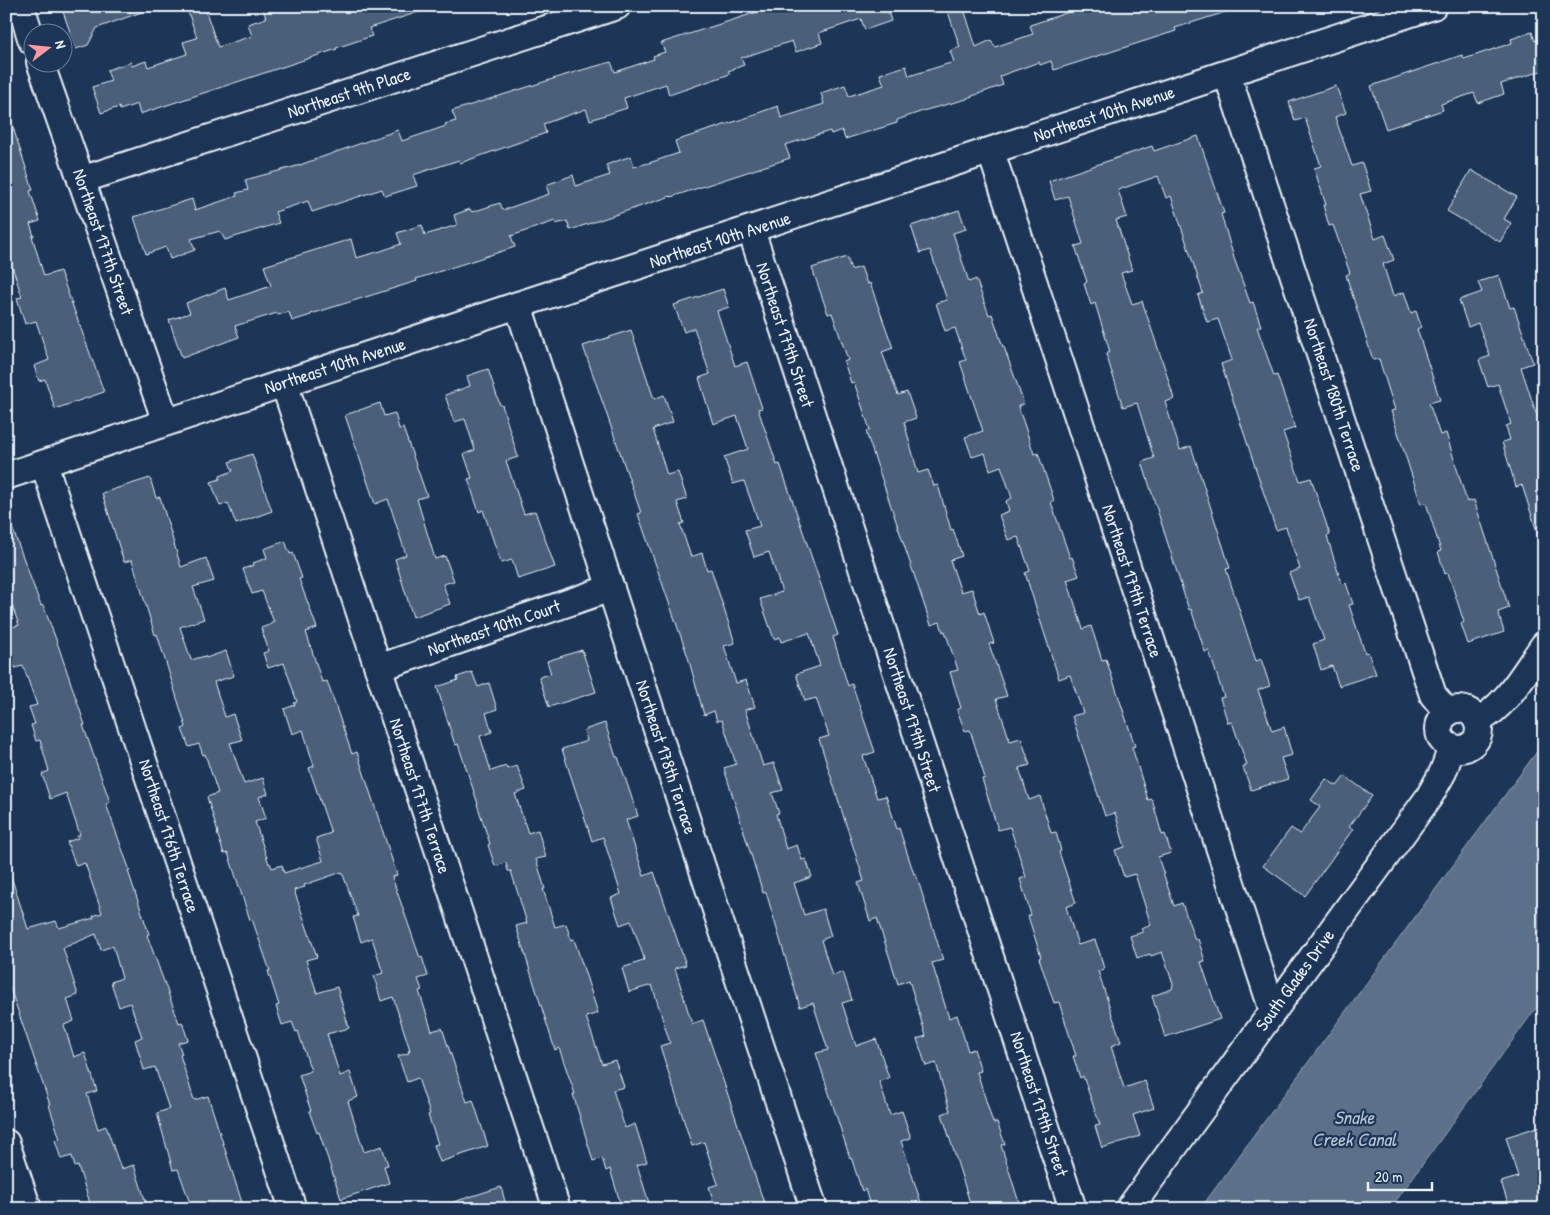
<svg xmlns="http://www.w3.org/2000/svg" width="1550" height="1215" viewBox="0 0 1550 1215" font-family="'Patrick Hand',sans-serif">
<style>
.water{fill:#5d7089;stroke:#95a4b5}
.building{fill:#495e7a;stroke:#e8f1f8}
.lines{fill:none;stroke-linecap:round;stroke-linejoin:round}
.minor-casing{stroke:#e8f1f8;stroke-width:30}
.minor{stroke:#1d3557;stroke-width:26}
.labels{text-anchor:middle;stroke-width:4.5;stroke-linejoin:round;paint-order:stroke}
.street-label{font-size:18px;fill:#e8f1f8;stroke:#1d3557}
.water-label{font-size:19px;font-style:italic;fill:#b7c4d1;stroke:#1d3557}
</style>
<rect width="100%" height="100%" fill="#1d3557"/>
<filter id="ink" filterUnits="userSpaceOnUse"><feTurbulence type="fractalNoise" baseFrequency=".02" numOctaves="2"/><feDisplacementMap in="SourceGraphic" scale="10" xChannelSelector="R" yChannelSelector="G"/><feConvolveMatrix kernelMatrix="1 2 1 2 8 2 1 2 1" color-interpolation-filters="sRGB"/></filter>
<g filter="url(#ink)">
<path class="water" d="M1544,742V997L1390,1209H1200Z"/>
<g class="building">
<path d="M61,6H150V9L97,28L88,45L76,49Z"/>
<path d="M186,6H204L218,47L252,36L248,24L266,18L262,6H424L425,10L369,28L372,36L336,48L337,49L140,114L137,104L120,110L119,107L101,113L92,87L111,81L107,70L131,62L132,66L146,61L148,67L187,54L183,42L197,38Z"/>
<path d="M776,6H781L783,13L803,6H890L891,10L888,11L891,21L865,30L861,19L819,33L822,43L796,52L792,41L741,58L744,65L728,71L730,74L669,95L666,84L624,98L627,108L590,120L586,109L543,124L546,133L460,163L459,160L413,175L417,186L385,196L382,189L312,212L308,201L275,212L279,223L225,240L220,231L191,239L195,250L170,259L166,247L146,254L134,217L192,199L195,210L237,196L236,193L248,190L245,180L297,166L398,130L402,141L446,126L445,124L456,121L452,111L575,72L611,62L615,72L654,59L653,56L665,52L661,43Z"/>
<path d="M946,6H963L976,47L991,40L995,47L1033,34L1030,25L1087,6H1231L1232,10L1175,28L1176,31L1054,70L1051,61L1040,65L1039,62L1000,76L1003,85L967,98V99L926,110L897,120V123L845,139L842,130L831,134L830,131L785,145L790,158L671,197V196L570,230L567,221L556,224L555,221L511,236L515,247L416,279L417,281L311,314V315L292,321L289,312L278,315L277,313L235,326L239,337L182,358L169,320L190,313L186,303L225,288L229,300L271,286L264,266L351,239L356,258L381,251L401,244L397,233L422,225L425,235L457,225L454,215L470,209L472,212L500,203L503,210L549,194L546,185L573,175L576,186L610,175L606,165L631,156L634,167L652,162L679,153L675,141L758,114V113L778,106L781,118L824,104L821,93L845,85L849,96L884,85L880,74L906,66L909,76L954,62L950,51L960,47Z"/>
<path d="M1532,32L1535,41L1544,38V70L1501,84L1504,94L1478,103L1474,93L1441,104L1443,110L1386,129L1371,86L1462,55L1464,59L1512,43L1511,39Z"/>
<path d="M1336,86L1346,113L1335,117L1352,166L1362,163L1371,191L1360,194L1375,239L1385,235L1394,260L1383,264L1393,296L1404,292L1411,313L1416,311L1421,327L1417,329L1440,400L1429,403L1440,435L1446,433L1467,502L1474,500L1509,608L1498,612L1504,632L1468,644L1461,624L1464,622L1448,573L1445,574L1438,552L1441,551L1426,503L1421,504L1391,411L1395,410L1379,359L1373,360L1346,275L1350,273L1333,225L1329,226L1323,205H1326L1314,168L1321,166L1305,118L1295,121L1289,102Z"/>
<path d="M11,121L33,190L30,191L40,221L30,224L34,236H32L44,276L60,271L104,392L55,409L45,379L39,381L34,366L49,360L36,321L25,324L17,298L22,297L6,247V122Z"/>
<path d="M1198,136L1224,213L1221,214L1234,258L1250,303L1253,302L1261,326L1257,327L1274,376L1277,375L1295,428L1283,432L1300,481L1311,478L1330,535L1327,536L1342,585L1346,583L1353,604L1349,605L1365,653L1368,652L1376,674L1339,686L1332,666L1321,670L1313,644L1324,640L1309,597L1299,600L1289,573L1300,569L1286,527L1276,530L1221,364L1232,360L1218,319L1207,322L1198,295L1203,293L1171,196L1166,198L1158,176L1118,190L1127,217L1116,220L1132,270L1121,273L1132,304L1142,301L1166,372L1174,399L1165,402L1180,450L1191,446L1230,568L1226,569L1256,661L1261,659L1270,686L1258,690L1272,731L1284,727L1292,755L1281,758L1288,779L1251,790L1243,767L1247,765L1232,722L1228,723L1220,698L1224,697L1209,651L1205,652L1191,609L1189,610L1142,462L1154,458L1137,403L1123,407L1106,354L1110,352L1095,303L1091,305L1084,284L1087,282L1075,246L1083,244L1068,196L1055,200L1049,181L1152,146L1154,151Z"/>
<path d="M1471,170L1517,197L1504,219L1511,223L1500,242L1447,211Z"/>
<path d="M959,210L966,229L953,233L969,282L976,279L989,315L992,314L1003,347H1004L1024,404L1018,406L1034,454L1038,453L1054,500L1051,502L1070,558L1072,557L1079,576L1067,580L1083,629L1091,626L1102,660L1106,659L1135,746L1132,747L1148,800L1152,799L1162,835L1165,834L1171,853L1158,857L1174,906L1182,903L1195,940L1198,939L1205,961L1201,962L1220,1019L1165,1037L1152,996L1172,989L1173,984L1162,952L1151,956L1150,954L1137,958L1130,936L1143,932L1141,929L1151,925L1135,874L1124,877L1115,850L1125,847L1115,813L1105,816L1072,716L1083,713L1070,675L1059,679L1025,573L1030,571L1018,537L1008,540L999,515L1009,511L1006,501L1012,498L1001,466L990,470L985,453L972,457L965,437L983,431L960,362L966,360L955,328L945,331L936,303L947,300L930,250L920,253L911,226Z"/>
<path d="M847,257L851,270L861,267L867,284L870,283L883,320L893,348L882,352L898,395L907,392L916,418L904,422L918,473L928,470L934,486L938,485L951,530L953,529L962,556L950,560L961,592L972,589L980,614L984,612L994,643L989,644L1007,696L996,699L1010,741L1021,738L1030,765L1019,768L1029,800L1040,796L1051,833L1056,832L1061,851L1059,852L1076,903L1066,907L1078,945L1095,940L1100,954L1104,969L1098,971L1121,1042L1111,1046L1124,1088L1145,1081L1154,1108L1133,1115L1140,1136L1102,1148L1095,1126L1100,1125L1083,1076L1080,1078L1073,1056H1076L1059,1002L1054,1003L1039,958L1041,957L1028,916L1031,915L1020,879L1026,877L1010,827L998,830L982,779L985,778L970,730L965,731L957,710L961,708L950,672L958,670L945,631L943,632L940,622L931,625L866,432L870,430L854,382L851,383L844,362L848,360L832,313L828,314L812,268Z"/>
<path d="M1499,275L1510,308L1514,307L1533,363L1521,367L1537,416L1544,414V540L1540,541L1522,485L1516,487L1502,442L1510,440L1506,426L1511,424L1498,384L1488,387L1479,360L1490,356L1478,323L1468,327L1459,300L1482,292L1478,282Z"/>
<path d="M723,289L729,307L717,311L735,366L747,362L762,408L758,409L777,465L780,464L838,635L833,637L848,686L852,684L875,752L863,756L877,798L886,796L897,829L899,828L914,874H916L943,960L932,963L949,1018L957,1015L968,1051L974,1049L981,1071L977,1072L993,1123L997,1122L1005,1144L1001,1145L1021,1209H972L942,1114L950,1111L936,1063L926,1066L917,1039L926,1036L909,980L898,984L877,918L870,921L858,883L864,881L819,739L829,736L816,698L805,701L796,674L820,666L809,633L781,642L780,637L774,639L760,599L782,592L769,552L754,557L745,530L760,526L744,481L733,484L724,457L748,449L737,416L713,424L699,378L710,374L694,328L684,332L674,305Z"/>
<path d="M631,330L654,399L664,395L673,422L653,429L667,475L678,472L687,499L677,502L684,523L680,524L691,557L702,553L707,570L711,569L735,643L724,646L736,683L746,680L755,707L745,710L763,766L774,763L783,790L772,793L779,813L776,814L786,849L797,845L802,860L806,859L812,877L794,883L804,915L823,909L831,936L821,940L832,976L843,972L852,1000L842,1003L856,1046L876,1039L889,1078L879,1081L890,1115L902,1111L911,1138L901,1141L923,1209H871L865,1189L862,1191L851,1157L850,1158L816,1053L828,1050L813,1003L800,1007L766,892L763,893L732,794L724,768L736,764L722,720L717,721L714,711L704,715L688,657L638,514L641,513L583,346Z"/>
<path d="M488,369L500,405H502L518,457L506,461L524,514L535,511L555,567L518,579L512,560L501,563L483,510L479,512L468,479L472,478L464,454L475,450L465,419L454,422L445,395L470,386L467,376Z"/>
<path d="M380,403L384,416L395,413L399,429L403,428L427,496L417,499L435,559L445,556L454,581L443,584L450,604L413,617L395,559L406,555L388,499L375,504L345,415Z"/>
<path d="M252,454L272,511L236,524L228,503L220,506L211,482L220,479V476L233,471L229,462Z"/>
<path d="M150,478L156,498L160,497L181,567L206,558L214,581L193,587L204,619L180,627L191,660L205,656L206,658L226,651L234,676L214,682L225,717L233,714L242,740L230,743L244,784L263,778L268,794L259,797L266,818L255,822L269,864L270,863L272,868L282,865L284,873L323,861L316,838L331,833L309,768L314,766L303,730L292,734L284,709L295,705L294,703L297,702L284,663L268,668L263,653L269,651L261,628L272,624L271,622H274L262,591L252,594L243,569L254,565L253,563L267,558L264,549L285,541L290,554L293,553L302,578L299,579L317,628L306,632L322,682L327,681L352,754L357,752L397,875L392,877L420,958L422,957L428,976L418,979L422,990L419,991L432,1031L442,1028L467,1102L473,1100L488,1146L440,1162L434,1145L438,1144L428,1115L430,1114L418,1078L407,1082L398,1056L409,1053L408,1051L410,1050L393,997L381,1001L374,976L383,973L372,938L361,942L353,917L358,916L342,872L304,885L305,887L294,890L317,957L306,960L317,993L337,987L349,1028L327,1034L340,1076L350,1072L358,1097L348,1101L364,1152L382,1146L388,1165L384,1166L389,1183L341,1199L319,1132L317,1133L309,1111H311L299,1075L311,1071L298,1031L296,1032L292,1022L282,1025L276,1006L279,1005L268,971H270L252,919L250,920L228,853L224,854L217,833H218L207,797L218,793L205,754L203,755L199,744L189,747L182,729L186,727L157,634L155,635L132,560L124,562L102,493Z"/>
<path d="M9,519L41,606L43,605L57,642L85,725H83L110,802L106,804L130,871H128L149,934L147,935L179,1023L182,1022L188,1040L178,1043L182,1054L180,1055L194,1100L208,1096L244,1209H192L178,1169L173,1170L157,1113L169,1109L155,1067L144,1070L135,1040L142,1037L130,1003L119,1007L111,982L122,978L113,946L101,950L96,934L63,948L78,995L67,999L74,1021L64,1025L74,1057L85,1053L97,1091L87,1094L98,1129L106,1126L121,1169L134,1165L148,1209H92L78,1166L75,1167L72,1156L61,1159L55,1140L60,1139L49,1105H50L6,976V965L11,964L6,947V874L10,873L28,929L56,921L59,928L94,918L93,916L102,913L85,863L76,866L67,842L78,838L77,836L80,835L66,793L50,799L42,774L49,771L40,740L36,741L31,725L35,724L29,707L37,705L23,666L15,668L11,658L6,660V629L19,625L6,589V520Z"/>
<path d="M582,650L596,692L549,707L539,677L551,674L547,661Z"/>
<path d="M472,672L478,687L489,683L497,709L486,713L492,732L480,736L491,771L506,766L507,769L517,766L526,790L515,794L528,833L538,830L546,857L536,859L545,889H543L555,927L566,924L571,940L574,939L598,1013L586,1017L602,1064L615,1060L624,1087L613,1090L625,1128L635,1124L647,1162L637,1165L651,1209H622L610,1169L606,1171L602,1158L593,1161L573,1094H575L559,1048L555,1050L516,926L527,923L511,871H508L506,863L495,866L488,845L490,844L477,804H478L458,744L455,745L437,687L458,680L457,677Z"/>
<path d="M605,723L616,757H618L638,816L626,820L644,876L654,872L686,965L675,968L692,1024L703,1020L766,1209H716L709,1187L718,1184L704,1142L692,1146L660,1046L670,1043L652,985L629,992L622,968L643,961L644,958L631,921L620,925L611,898L621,894L603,837L592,841L562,749L587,741L584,730Z"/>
<path d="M1345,776L1372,796L1349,827L1353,829L1305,896L1263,866L1291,828L1300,834L1320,807L1311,800L1326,779L1337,786Z"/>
<path d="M1544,1125V1203L1539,1204L1540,1209H1510L1501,1182L1518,1177L1506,1137Z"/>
<path d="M501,1187L506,1205L496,1209H444V1205Z"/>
</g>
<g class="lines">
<defs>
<g id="minor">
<path d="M21,6L32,41"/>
<path d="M40,62L166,422"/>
<path d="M1227,74L1433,695L1448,713"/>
<path d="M991,152L1273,1011"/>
<path d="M81,180L617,6"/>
<path d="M751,230L1073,1209"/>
<path d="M518,305L814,1209"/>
<path d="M284,383L557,1209"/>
<path d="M44,464L293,1209"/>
<path d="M6,476L518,305L1433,6"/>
<path d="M378,668L611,588"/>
<circle cx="1459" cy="729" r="20"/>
<path d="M1477,721C1507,706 1525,671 1544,645"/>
<path d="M6,1143L28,1209"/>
<path d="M1129,1209L1429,797L1443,772L1452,747"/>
</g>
</defs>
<use href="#minor" class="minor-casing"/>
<use href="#minor" class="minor"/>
</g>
</g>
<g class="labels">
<g class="street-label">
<text transform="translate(349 93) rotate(-18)" y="6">Northeast 9th Place</text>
<text transform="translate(1104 114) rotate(-18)" y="6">Northeast 10th Avenue</text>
<text transform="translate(720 240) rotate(-18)" y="6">Northeast 10th Avenue</text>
<text transform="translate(103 242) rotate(71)" y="6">Northeast 177th Street</text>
<text transform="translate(785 335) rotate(72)" y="6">Northeast 179th Street</text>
<text transform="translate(335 366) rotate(-18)" y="6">Northeast 10th Avenue</text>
<text transform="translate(1334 395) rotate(72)" y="6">Northeast 180th Terrace</text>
<text transform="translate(1132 581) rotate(72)" y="6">Northeast 179th Terrace</text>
<text transform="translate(494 628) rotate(-19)" y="6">Northeast 10th Court</text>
<text transform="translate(912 720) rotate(72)" y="6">Northeast 179th Street</text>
<text transform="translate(666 757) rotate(72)" y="6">Northeast 178th Terrace</text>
<text transform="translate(420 796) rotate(72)" y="6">Northeast 177th Terrace</text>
<text transform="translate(169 836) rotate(72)" y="6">Northeast 176th Terrace</text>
<text transform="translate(1295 980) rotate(-54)" y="6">South Glades Drive</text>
<text transform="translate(1039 1104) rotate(72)" y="6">Northeast 179th Street</text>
</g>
<g class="water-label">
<text x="1354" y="1124">Snake<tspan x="1354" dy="22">Creek Canal</tspan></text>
</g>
</g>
<rect width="1550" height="1215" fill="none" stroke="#1d3557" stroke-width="25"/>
<rect x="12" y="12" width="1525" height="1190" fill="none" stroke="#e8f1f8" stroke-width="2" filter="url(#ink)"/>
<g transform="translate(48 48) rotate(74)"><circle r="24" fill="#1d3557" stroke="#6e8097"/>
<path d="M0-4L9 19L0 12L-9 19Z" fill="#ff9aa2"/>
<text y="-8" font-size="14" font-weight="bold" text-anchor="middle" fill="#e8f1f8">N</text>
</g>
<path d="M1368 1182v8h64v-8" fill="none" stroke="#e8f1f8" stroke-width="2.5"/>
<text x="1375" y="1182" font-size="15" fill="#e8f1f8" stroke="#1d3557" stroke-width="4" paint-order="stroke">20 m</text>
</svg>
